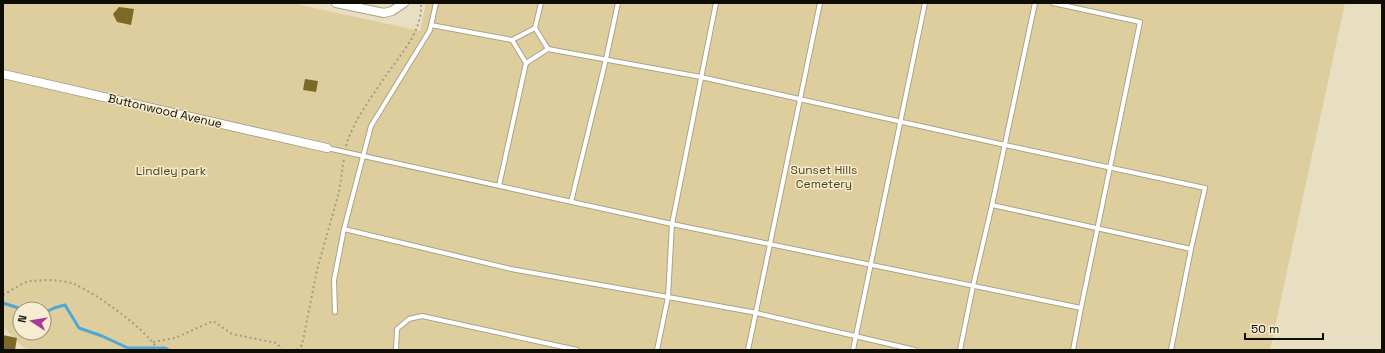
<svg xmlns="http://www.w3.org/2000/svg" width="1385" height="353" viewBox="0 0 1385 353" font-family="'Space Grotesk',sans-serif">
<style>
.green{fill:#dece9d;fill-rule:evenodd}
.lines{fill:none;stroke-linecap:round;stroke-linejoin:round}
.stream{stroke:#4ea7d6;stroke-width:3}
.building{fill:#7d6927}
.service-casing{stroke:#aba388;stroke-width:6}
.minor-casing{stroke:#aba388;stroke-width:10}
.path{stroke:#a39c87;stroke-width:2;stroke-dasharray:2 3;stroke-linecap:butt}
.service{stroke:#fff;stroke-width:4}
.minor{stroke:#fff;stroke-width:8}
.labels{text-anchor:middle;stroke-width:3;stroke-linejoin:round;paint-order:stroke}
.street-label{font-size:12px;fill:#0f0c04;stroke:#f6ecd0}
.park-label{font-size:12px;fill:#4d411d;stroke:#f6ecd0}
</style>
<rect width="100%" height="100%" fill="#e8dfc3"/>
<path class="green" d="M3,3H292L420,31L426,3H1345L1270,350H36L24,348L3,327ZM20,309H44V333H20Z"/>
<g class="lines">
<g class="stream">
<path d="M3,303L22,309"/>
<path d="M44,313L54,308L65,305L79,328L102,336L128,348H165L169,350"/>
</g>
</g>
<g class="building">
<path d="M119,7L134,9L131,25L117,22L113,14Z"/>
<path d="M305,79L318,81L316,92L303,90Z"/>
<path d="M3,335L17,338L15,350H3Z"/>
</g>
<g class="lines">
<defs>
<g id="service">
<path d="M541,3L535,28L548,49L701,77L1005,145L1205,188L1191,249L992,205L1035,3"/>
<path d="M1053,3L1140,22L1081,308"/>
<path d="M431,25L512,40"/>
<path d="M535,28L512,40L526,63L548,49"/>
<path d="M327,148L672,224L716,3"/>
<path d="M499,186L526,63"/>
<path d="M571,202L606,59L618,3"/>
<path d="M344,229L511,269L752,312L915,350"/>
<path d="M335,312L334,280L344,229L371,126L430,30L436,3"/>
<path d="M396,350L397,329L409,319L422,316L577,350"/>
<path d="M657,350L668,297L672,224L1081,308L1073,350"/>
<path d="M748,350L820,3"/>
<path d="M853,350L925,3"/>
<path d="M960,350L973,286L992,205"/>
<path d="M1171,350L1191,249"/>
</g>
<g id="minor">
<path d="M336,3L384,13L392,11L404,3"/>
<path d="M3,74L327,148"/>
</g>
</defs>
<use href="#service" class="service-casing"/>
<use href="#minor" class="minor-casing"/>
<g class="path">
<path d="M346,146C353,121 373,95 387,74C402,53 423,30 421,3"/>
<path d="M3,295C11,291 22,282 31,281C44,280 61,279 74,284C97,294 145,328 158,350"/>
<path d="M153,342L175,338L213,321L232,334L277,343L282,350"/>
<path d="M297,350L302,345L317,270L339,192L344,158"/>
</g>
<use href="#service" class="service"/>
<use href="#minor" class="minor"/>
</g>
<g class="labels">
<g class="street-label">
<text transform="translate(165 111) rotate(13)" y="4">Buttonwood Avenue</text>
</g>
<g class="park-label">
<text x="824" y="174">Sunset Hills<tspan x="824" dy="14">Cemetery</tspan></text>
<text x="171" y="175">Lindley park</text>
</g>
</g>
<rect width="1385" height="353" fill="none" stroke="#0f0c04" stroke-width="8"/>
<g transform="translate(32 321) rotate(282)"><circle r="19" fill="#f6ecd0" stroke="#9a927e"/>
<path d="M0-3L7 15L0 10L-7 15Z" fill="#a83b9a"/>
<text y="-6" font-size="11" font-weight="bold" text-anchor="middle" fill="#0f0c04">N</text>
</g>
<path d="M1245 333v6h78v-6" fill="none" stroke="#0f0c04" stroke-width="2"/>
<text x="1251" y="333" font-size="12" fill="#0f0c04" stroke="#f6ecd0" stroke-width="3" paint-order="stroke">50 m</text>
</svg>
